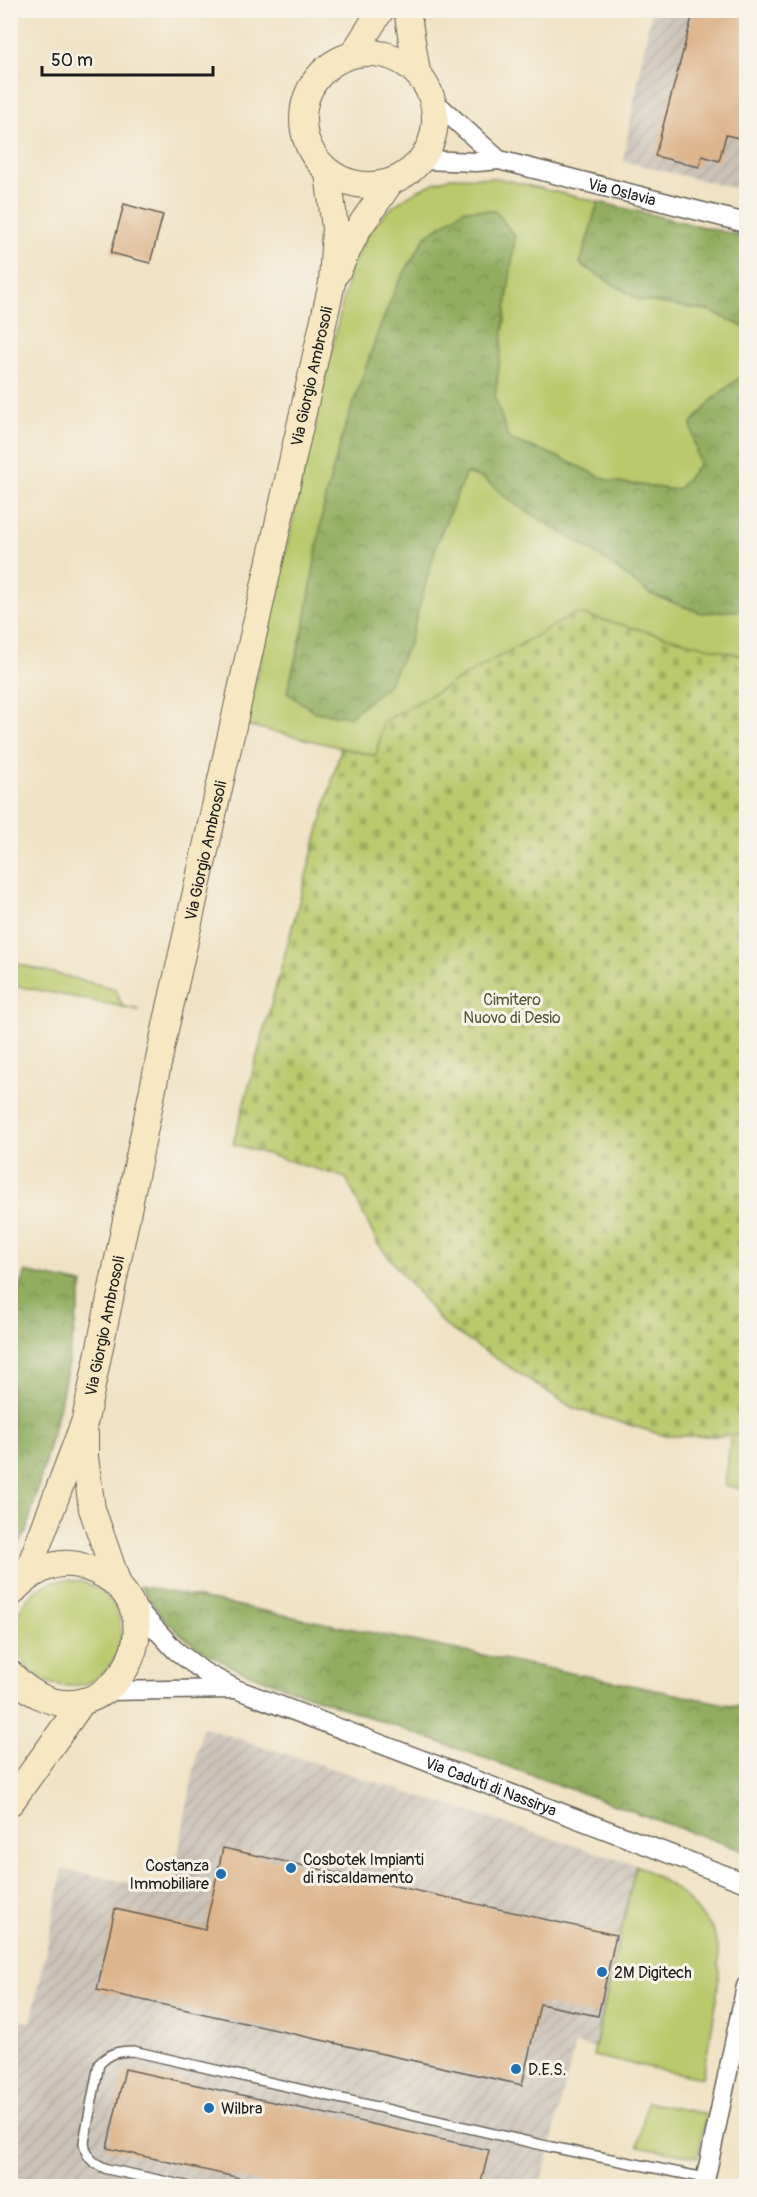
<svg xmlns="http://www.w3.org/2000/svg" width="757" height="2197" viewBox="0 0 757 2197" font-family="Pangolin,sans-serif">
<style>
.industrial{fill:url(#industrial-furrows)}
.grass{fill:#b9c96c;stroke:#6a7244;stroke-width:1.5}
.forest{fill:url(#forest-crowns);stroke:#57643e;stroke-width:1.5}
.cemetery{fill:url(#cemetery-stones);stroke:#6a7244;stroke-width:1.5}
.building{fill:#ddb58d}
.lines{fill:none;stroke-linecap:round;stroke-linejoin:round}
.service-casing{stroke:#666157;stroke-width:12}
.minor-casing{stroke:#666157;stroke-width:21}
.secondary-casing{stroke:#666157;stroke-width:28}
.service{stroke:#fff;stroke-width:9}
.minor{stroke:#fff;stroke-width:18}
.secondary{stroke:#f7e8c3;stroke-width:26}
.poi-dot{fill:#1f6fb2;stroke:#f7f3e8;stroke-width:2}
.labels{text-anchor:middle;stroke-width:6;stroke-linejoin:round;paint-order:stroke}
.street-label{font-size:16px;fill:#1c1c1c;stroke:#f7f3e8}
.park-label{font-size:16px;fill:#535938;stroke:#f7f3e8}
.poi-label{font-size:16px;fill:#1c1c1c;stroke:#f7f3e8;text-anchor:start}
</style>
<defs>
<pattern id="industrial-furrows" width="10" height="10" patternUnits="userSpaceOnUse" patternTransform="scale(1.5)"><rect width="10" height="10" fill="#cbc2b8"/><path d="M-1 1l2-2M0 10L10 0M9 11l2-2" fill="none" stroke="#aea69e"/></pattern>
<pattern id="forest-crowns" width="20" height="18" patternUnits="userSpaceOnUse" patternTransform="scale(1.5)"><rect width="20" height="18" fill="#92ad60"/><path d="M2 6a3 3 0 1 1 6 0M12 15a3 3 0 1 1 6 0" fill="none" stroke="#768c4e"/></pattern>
<pattern id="cemetery-stones" width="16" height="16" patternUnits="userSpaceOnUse" patternTransform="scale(1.5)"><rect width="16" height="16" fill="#b9c96c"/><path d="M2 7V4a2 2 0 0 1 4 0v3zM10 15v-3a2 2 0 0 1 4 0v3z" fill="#9eac5d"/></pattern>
</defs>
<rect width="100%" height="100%" fill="#f7f3e8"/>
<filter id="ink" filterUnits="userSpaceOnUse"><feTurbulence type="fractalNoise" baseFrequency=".0167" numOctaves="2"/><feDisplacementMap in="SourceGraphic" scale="12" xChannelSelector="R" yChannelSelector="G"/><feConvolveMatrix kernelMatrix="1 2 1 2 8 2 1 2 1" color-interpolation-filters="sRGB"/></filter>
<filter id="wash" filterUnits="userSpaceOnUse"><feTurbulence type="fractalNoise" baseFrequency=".008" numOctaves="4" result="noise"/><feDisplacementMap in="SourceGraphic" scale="24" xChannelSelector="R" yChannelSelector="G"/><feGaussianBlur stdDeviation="1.35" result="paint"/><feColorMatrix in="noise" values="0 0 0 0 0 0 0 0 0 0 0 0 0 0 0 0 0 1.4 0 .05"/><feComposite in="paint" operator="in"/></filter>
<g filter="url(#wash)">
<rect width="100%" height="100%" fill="#f0e2c4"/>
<g class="industrial">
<path d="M651,11H746V191L623,161Z"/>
<path d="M202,1727L636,1865L595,2048L575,2044L541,2186H11L10,2068L13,2020L31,2022L63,1869L171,1892Z"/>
</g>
<g class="grass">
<path d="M451,177L497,178L746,237V657L732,653L376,756L246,725L350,270C357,258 362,243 370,232C389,203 419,187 451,177Z"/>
<path d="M10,962L116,989L122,1006L139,1010L11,985Z"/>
<path d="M746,1433V1490L725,1485L731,1435Z"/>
<circle cx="68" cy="1633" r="53"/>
<path d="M636,1865C664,1880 684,1891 703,1918C707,1922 712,1927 714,1933C728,1966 709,2042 702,2078L593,2056Z"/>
<path d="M647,2102L706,2114L698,2157L638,2146Z"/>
</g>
<g class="forest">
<path d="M598,202L746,237V328L710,311L639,300L580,264Z"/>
<path d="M465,209L496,211L515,237L495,398L509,439L554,455L610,481L677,490L699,465L691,424L713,399L746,372V596L743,610L701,613L650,594L593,551L513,503L484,479L466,473L437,543L409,644L388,685L349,717L315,712L287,693L305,622L325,498L345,427L378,332L397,285L425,237Z"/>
<path d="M25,1272L83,1284L60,1405L26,1533L11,1553V1325Z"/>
<path d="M140,1586L746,1708V1852L238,1670C210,1656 183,1640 162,1616C154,1607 148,1596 140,1586Z"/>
</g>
<path class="cemetery" d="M576,613L746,657V1433L724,1436H666L573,1408L444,1325L378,1244L346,1178L233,1144L341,748L376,756L383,722Z"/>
<g id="blocks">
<g class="building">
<path d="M694,10H747V140L726,135L719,161L702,156L699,167L655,156Z"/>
<path d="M124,204L163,215L150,263L111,253Z"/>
<path d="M223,1848L616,1935L598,2016L540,2004L522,2085L97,1990L115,1909L205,1929Z"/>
<path d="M125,2069L489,2150L480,2187H280L107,2148Z"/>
</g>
</g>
</g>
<g filter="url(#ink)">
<use href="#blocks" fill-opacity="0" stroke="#666157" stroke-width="1.5"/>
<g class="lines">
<defs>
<path id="service" d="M186,2186L107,2169C93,2163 86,2158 84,2142L99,2064C110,2053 118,2051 133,2051L551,2147L705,2178"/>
<g id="minor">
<path d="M434,101L499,160"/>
<path id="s1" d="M422,160L477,162L499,160L746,223"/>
<path id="s2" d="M130,1601L175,1650L204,1672L236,1689L746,1883"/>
<path d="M106,1691L234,1689"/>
<path d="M704,2186L746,1986"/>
</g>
<g id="secondary">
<path d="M407,10L417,72"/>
<circle cx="369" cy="119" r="66"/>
<path d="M353,54L381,10"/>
<path d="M337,272L358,229L390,183"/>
<path d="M85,1434V1457L92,1509L119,1587"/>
<path id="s3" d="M25,1579L85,1420L165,1030L332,283L335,228L328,173"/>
<path d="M10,1595C25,1576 52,1559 78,1565C204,1598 101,1772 10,1673"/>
<path d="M11,1802L83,1701"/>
</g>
</defs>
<use href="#service" class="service-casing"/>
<use href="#minor" class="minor-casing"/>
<use href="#secondary" class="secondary-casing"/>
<use href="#service" class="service"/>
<use href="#minor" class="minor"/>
<use href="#secondary" class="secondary"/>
</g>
</g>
<g class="poi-dot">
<circle cx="291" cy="1868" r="6"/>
<circle cx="221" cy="1874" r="6"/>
<circle cx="602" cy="1972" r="6"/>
<circle cx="516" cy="2069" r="6"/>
<circle cx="209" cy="2108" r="6"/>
</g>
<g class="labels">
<g class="street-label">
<text dy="6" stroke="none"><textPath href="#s1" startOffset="204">Via Oslavia</textPath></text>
<text dy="6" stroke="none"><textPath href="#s3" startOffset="1238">Via Giorgio Ambrosoli</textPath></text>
<text dy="6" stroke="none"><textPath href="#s3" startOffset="752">Via Giorgio Ambrosoli</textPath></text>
<text dy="6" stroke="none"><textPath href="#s3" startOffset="266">Via Giorgio Ambrosoli</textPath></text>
<text dy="6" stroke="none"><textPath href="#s2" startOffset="412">Via Caduti di Nassirya</textPath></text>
</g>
<g class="park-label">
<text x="512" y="1005">Cimitero<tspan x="512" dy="18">Nuovo di Desio</tspan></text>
</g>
<g class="poi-label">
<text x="303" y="1865">Cosbotek Impianti<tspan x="303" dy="18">di riscaldamento</tspan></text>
<text x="209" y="1871" text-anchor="end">Costanza<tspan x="209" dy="18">Immobiliare</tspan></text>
<text x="614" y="1978">2M Digitech</text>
<text x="528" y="2075">D.E.S.</text>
<text x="221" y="2114">Wilbra</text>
</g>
</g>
<rect width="757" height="2197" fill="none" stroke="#f7f3e8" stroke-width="36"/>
<path d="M42 66v9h171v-9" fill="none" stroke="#1c1c1c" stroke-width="3"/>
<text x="51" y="66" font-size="18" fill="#1c1c1c" stroke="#f7f3e8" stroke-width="4.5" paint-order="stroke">50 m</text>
</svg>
